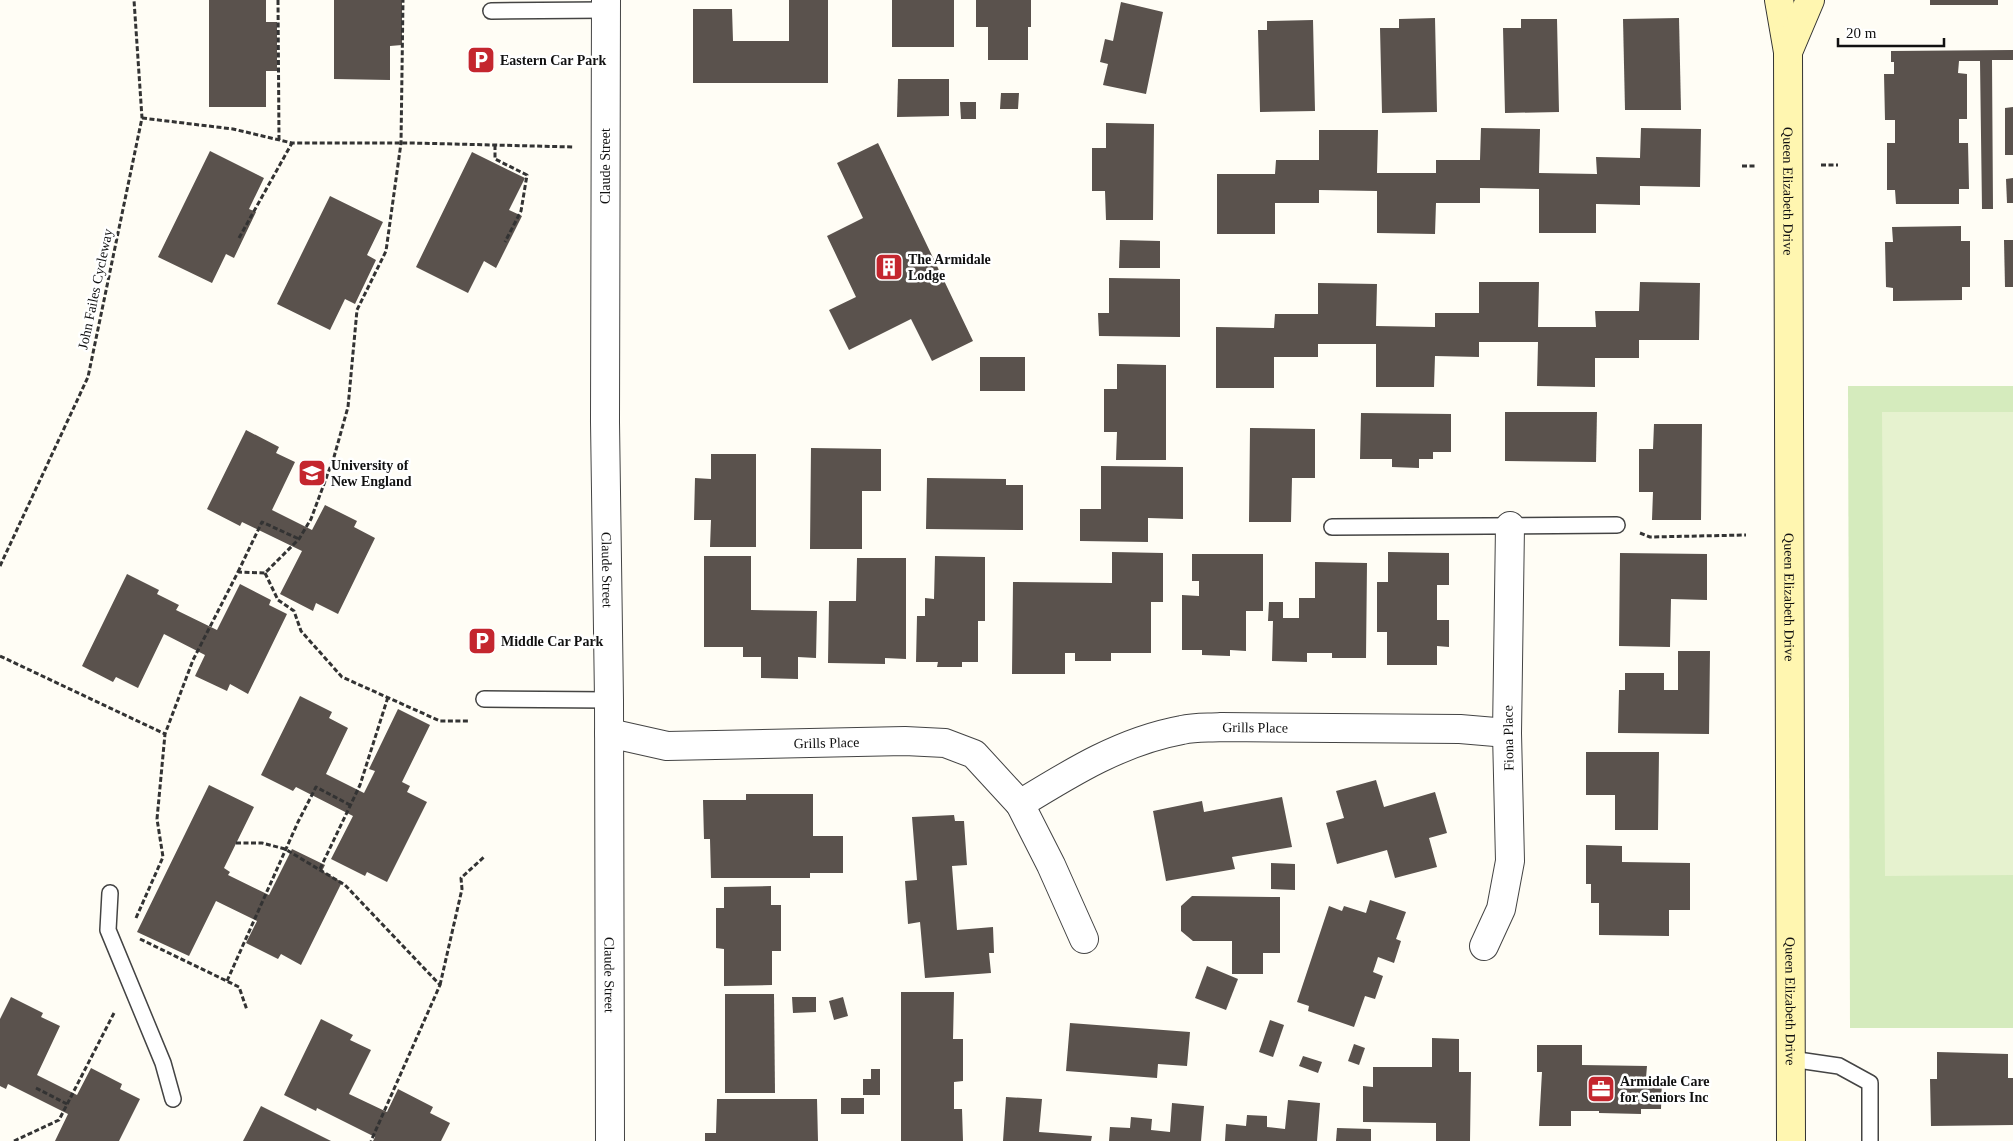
<svg xmlns="http://www.w3.org/2000/svg" width="2013" height="1141" viewBox="0 0 2013 1141" font-family="Georgia,serif">
<style>
.green{fill:#d5ebbd}
.pitch{fill:#e6f2cf}
.building{fill:#5a524d}
.lines{fill:none;stroke-linecap:round;stroke-linejoin:round}
.service-casing{stroke:#444;stroke-width:18}
.minor-casing{stroke:#444;stroke-width:30}
.secondary-casing{stroke:#333;stroke-width:30}
.path{stroke:#333;stroke-width:3;stroke-dasharray:5 2.5;stroke-linecap:butt}
.service{stroke:#fff;stroke-width:15}
.minor{stroke:#fff;stroke-width:28}
.secondary{stroke:#fff6b0;stroke-width:28}
.labels{text-anchor:middle;stroke-width:5;stroke-linejoin:round;paint-order:stroke}
.poi-label{font-size:14px;font-weight:bold;fill:#111;stroke:#fff;text-anchor:start}
.street-label{font-size:14px;fill:#111;stroke:#fff}
</style>
<rect width="100%" height="100%" fill="#fffdf5"/>
<path class="green" d="M1848,386H2013V1028H1850Z"/>
<path class="pitch" d="M1882,412H2013V875L1885,876Z"/>
<g class="building">
<path d="M209,0H266V22H277V71H266V107H209Z"/>
<path d="M334,0H402V45L390,46V80L334,79Z"/>
<path d="M789,0H828V83H693V9H732L733,41H789Z"/>
<rect x="892" y="0" width="62" height="47"/>
<path d="M976,0H1031V27H1028V60H988V27H976Z"/>
<rect x="1930" y="0" width="68" height="5"/>
<path d="M1121,2L1163,12L1146,94L1103,85L1108,64L1100,62L1105,39L1113,41Z"/>
<path d="M1435,18L1437,112L1382,113L1380,28H1399V19Z"/>
<path d="M1679,18L1681,110H1625L1623,19Z"/>
<path d="M1521,19H1557L1559,112L1505,113L1503,28H1521Z"/>
<path d="M1313,20L1315,111L1260,112L1258,30H1267V21Z"/>
<path d="M2013,50V60H1992L1993,209H1982L1980,61H1959L1958,73L1967,74V119H1959V143H1968L1969,189H1959V204H1896L1895,190H1887V143H1895V120H1885L1884,74H1894V62H1891V51Z"/>
<path d="M898,79H949V116L897,117Z"/>
<path d="M1001,93H1019L1018,109H1000Z"/>
<path d="M960,102H976V119H961Z"/>
<path d="M2013,107V155H2005V108Z"/>
<path d="M1106,123L1154,124L1153,220H1106L1105,191H1092V148H1106Z"/>
<path d="M1481,128L1540,129L1539,173L1597,174L1596,157L1640,158L1641,128L1701,129L1700,187L1640,186V205L1596,204V233H1539V189L1480,188V203H1436L1435,234L1377,233V191L1319,190V203H1275V234H1217V174H1275L1276,160H1319V130H1378L1377,173H1436V160H1480Z"/>
<path d="M878,143L973,341L932,361L911,319L849,350L829,310L856,297L827,236L863,218L837,163Z"/>
<path d="M210,151L264,178L249,209L256,212L234,258L226,254L212,283L158,257Z"/>
<path d="M472,152L525,178L509,210L522,216L496,268L484,261L468,293L416,267Z"/>
<path d="M2013,178V203H2007L2006,179Z"/>
<path d="M330,196L383,222L367,255L376,260L355,304L345,299L330,330L277,304Z"/>
<path d="M1961,226V241H1970V287H1962V300L1893,301V288L1886,287L1885,242H1893L1892,227Z"/>
<path d="M1120,240L1160,241V268H1119Z"/>
<path d="M2004,240H2013V287H2005Z"/>
<path d="M1109,278L1180,279V337L1099,336L1098,313H1109Z"/>
<path d="M1479,282H1539L1538,327H1596L1595,311H1639L1640,282L1700,283L1699,340H1639V358H1595V387L1537,386L1538,342H1479V357L1435,356L1434,387H1376V344H1318V357H1274V388H1216V327L1274,328L1275,314H1318V283L1377,284L1376,326L1435,327V313H1479Z"/>
<rect x="980" y="357" width="45" height="34"/>
<path d="M1117,364L1166,365V460H1116L1117,432H1104V389H1117Z"/>
<path d="M1505,412H1597L1596,462L1505,461Z"/>
<path d="M1361,413L1451,414V452H1433V459H1419V468L1392,467V459H1360Z"/>
<path d="M1654,424H1702L1701,520H1652L1653,492H1639V449H1653Z"/>
<path d="M1250,428L1315,429V478H1292L1291,522H1249Z"/>
<path d="M246,430L279,447L276,453L295,462L272,510L312,530L325,505L357,521L354,527L375,538L338,614L316,603L313,611L280,594L302,551L242,522L240,526L207,509Z"/>
<path d="M811,448L881,449V491H862V549H810Z"/>
<path d="M711,454H756V547H710L711,520H694L695,478L711,479Z"/>
<path d="M1101,466L1183,467V519L1148,518V542L1080,541V509H1101Z"/>
<path d="M927,478L1006,479V485H1023V530L926,529Z"/>
<path d="M1112,552L1163,553V602H1151V653H1111V661H1075V653H1065V674H1012L1013,582L1112,583Z"/>
<path d="M1388,552L1449,553V585H1437V620H1449V647L1437,646V665H1387V632H1377V582H1388Z"/>
<path d="M1620,553L1707,554V600L1671,599L1670,647L1619,646Z"/>
<path d="M1192,554H1263V611H1246V651L1230,650V656L1202,655V650H1182V595L1199,596V581H1192Z"/>
<path d="M704,556H751V610L817,611L816,658L798,657V679L761,678V657H743V647H704Z"/>
<path d="M935,556L985,557V621H978V662H962V667H937L938,662H916L917,616H925V598L934,599Z"/>
<path d="M857,558H906V659L885,658V664L828,663L829,601H856Z"/>
<path d="M1315,562L1367,563L1366,658H1332V653H1307V662L1272,661L1273,621H1268L1269,602H1283V618H1299V598H1315Z"/>
<path d="M127,574L159,590L157,594L179,605L176,610L217,630L240,584L271,600L269,605L287,614L248,694L230,684L227,691L195,676L205,655L164,634L138,688L116,677L113,682L82,666Z"/>
<path d="M1678,651H1710L1709,734L1618,733L1619,690H1625V673H1664V690H1678Z"/>
<path d="M300,696L332,712L329,718L348,728L326,774L364,793L375,771L369,769L398,709L430,725L402,782L410,786L407,792L427,802L387,882L367,872L365,876L331,859L353,816L296,787L293,791L261,775Z"/>
<path d="M1586,752H1659L1658,830H1615V795H1586Z"/>
<path d="M1376,780L1384,807L1435,792L1447,833L1429,838L1437,867L1395,878L1387,850L1337,864L1326,823L1344,818L1336,791Z"/>
<path d="M209,785L254,807L224,868L230,872L228,875L269,895L292,849L325,865L322,871L342,882L301,965L281,954L278,959L246,943L257,921L216,901L189,956L137,932Z"/>
<path d="M746,794H813V836H843V873H810V878H711L710,839H704L703,800H746Z"/>
<path d="M1282,797L1292,847L1232,857L1235,869L1166,881L1153,811L1202,801L1204,812Z"/>
<path d="M954,815L955,821H964L967,865L952,866L957,930L993,927L994,953H989L991,973L925,978L920,922L908,924L905,881L917,880L912,817Z"/>
<path d="M1586,845L1622,846V862L1690,863V910H1669V936L1599,935V903H1591V884H1586Z"/>
<path d="M1271,863L1295,864V890L1271,889Z"/>
<path d="M771,886V905H781V951H772V985L724,986V949L716,948V908H724V887Z"/>
<path d="M1192,896L1280,897V953H1263V974H1232V941H1193L1181,931V906Z"/>
<path d="M1370,900L1406,912L1396,939L1401,941L1394,963L1378,957L1373,972L1383,976L1375,999L1365,996L1354,1027L1308,1011L1309,1006L1297,1002L1329,906L1342,911L1344,906L1366,913Z"/>
<path d="M1207,966L1238,979L1226,1010L1195,998Z"/>
<path d="M901,992H954L953,1039H963V1081L954,1082V1109H962L963,1141H901Z"/>
<path d="M725,994H774L775,1093H725Z"/>
<path d="M11,997L43,1013L41,1017L60,1026L37,1075L77,1095L91,1068L122,1084L120,1089L140,1099L119,1141H55L68,1114L8,1084L6,1089L0,1086V1019Z"/>
<path d="M792,997H816V1012L793,1013Z"/>
<path d="M843,997L848,1016L834,1020L829,1001Z"/>
<path d="M321,1019L353,1035L350,1040L371,1050L349,1094L387,1112L398,1089L433,1107L430,1113L450,1123L441,1141H373L375,1137L317,1108L316,1111L284,1095Z"/>
<path d="M1270,1020L1284,1025L1273,1057L1259,1052Z"/>
<path d="M1070,1023L1190,1032L1187,1066L1158,1064L1157,1078L1066,1071Z"/>
<path d="M1432,1038L1459,1039V1072H1471L1470,1141H1436V1123L1363,1122V1086L1373,1087V1067H1432Z"/>
<path d="M1354,1044L1365,1048L1359,1065L1348,1061Z"/>
<path d="M1537,1045H1582V1065L1647,1066L1646,1078H1662L1661,1109H1641V1114L1599,1113V1111H1571V1126H1539L1542,1072H1537Z"/>
<path d="M1937,1052L2008,1054V1078H2013V1125L1931,1126L1930,1079H1937Z"/>
<path d="M1303,1056L1322,1062L1318,1073L1299,1066Z"/>
<path d="M871,1069H880V1095H863V1079H871Z"/>
<path d="M1006,1097L1042,1099L1039,1132L1092,1136L1091,1141H1003Z"/>
<rect x="841" y="1098" width="23" height="16"/>
<path d="M717,1099H817L818,1141H705V1133H716Z"/>
<path d="M1288,1100L1320,1103L1317,1141H1225L1226,1124L1246,1126L1247,1115L1267,1116V1127L1285,1129Z"/>
<path d="M1172,1103L1204,1106L1201,1141H1109L1110,1127L1130,1128L1131,1117L1152,1119L1151,1130L1170,1132Z"/>
<path d="M261,1106L331,1141H243Z"/>
<path d="M1337,1128L1371,1129V1141H1336Z"/>
</g>
<g class="lines">
<defs>
<g id="service">
<path d="M491,11L606,10"/>
<path d="M1332,527L1617,525"/>
<path d="M484,699L609,700"/>
<path d="M110,893L108,930L163,1063L173,1099"/>
<path d="M1791,1059L1839,1066L1870,1083V1141"/>
</g>
<g id="minor">
<path id="s1" d="M606,0L605,422L609,700L610,1141"/>
<path id="s2" d="M609,733L667,746L905,741L945,743L974,754L1020,804C1072,772 1122,741 1182,730C1195,727 1208,728 1221,727L1460,729L1507,733"/>
<path d="M1020,804L1051,865L1084,939"/>
<path d="M1484,946L1501,909L1510,861L1507,733L1510,526"/>
</g>
<g id="secondary">
<path id="s3" d="M1779,0L1788,52L1791,1141"/>
<path d="M1788,52L1810,0"/>
</g>
</defs>
<use href="#service" class="service-casing"/>
<use href="#minor" class="minor-casing"/>
<use href="#secondary" class="secondary-casing"/>
<g class="path">
<path d="M278,0L279,140"/>
<path d="M142,118L233,129L292,143H412L574,147"/>
<path d="M495,145V159L527,175L521,211L505,242"/>
<path d="M1821,165H1838"/>
<path d="M1742,166H1757"/>
<path d="M239,238L292,143"/>
<path d="M1640,533L1650,537L1746,535"/>
<path d="M0,566L88,377L142,118L134,0"/>
<path d="M238,572L262,522L299,539"/>
<path d="M265,573L278,600L294,611L301,631L342,677L440,721H469"/>
<path d="M0,656L165,734"/>
<path d="M236,843H262L285,849L345,885L440,985L371,1141"/>
<path d="M320,869L360,785L388,697"/>
<path d="M136,918L163,857L157,819L165,734L193,660L238,572L265,573L299,539L311,519L334,457L348,407L357,310L386,251L401,143L403,0"/>
<path d="M140,939L239,987L247,1010"/>
<path d="M227,981L298,822L316,787L350,805"/>
<path d="M440,985L462,889L461,878L484,857"/>
<path d="M36,1088L67,1104"/>
<path d="M14,1141L59,1120L114,1013"/>
</g>
<use href="#service" class="service"/>
<use href="#minor" class="minor"/>
<use href="#secondary" class="secondary"/>
</g>
<defs>
<symbol id="parking-square" viewBox="-11 -11 22 22"><rect x="-9" y="-9" width="18" height="18" rx="4" fill="#c4262e" stroke="#fff"/><path d="M-3.5-5.5H1a3.5 3.5 0 0 1 0 7H-1V5.5H-3.5ZM-1-3.4V-.6H.8a1.4 1.4 0 0 0 0-2.8Z" fill="#fff"/></symbol>
<symbol id="building-square" viewBox="-11 -11 22 22"><rect x="-9" y="-9" width="18" height="18" rx="4" fill="#c4262e" stroke="#fff"/><path d="M-4-6H4V6H1V3H-1V6H-4ZM-2.5-4.3h1.7v1.8h-1.7ZM.8-4.3h1.7v1.8H.8ZM-2.5-1h1.7V.8h-1.7ZM.8-1h1.7V.8H.8Z" fill="#fff"/></symbol>
<symbol id="university-square" viewBox="-11 -11 22 22"><rect x="-9" y="-9" width="18" height="18" rx="4" fill="#c4262e" stroke="#fff"/><path d="M0-5L7-2L0 1L-7-2ZM-4 1L0 2.5L4 1V4Q0 6-4 4Z" fill="#fff"/></symbol>
<symbol id="office-square" viewBox="-11 -11 22 22"><rect x="-9" y="-9" width="18" height="18" rx="4" fill="#c4262e" stroke="#fff"/><path d="M-6-3h4V-5.5h4V-3h4V5H-6ZM-1-4.5V-3h2v-1.5ZM-6 0V1H6V0Z" fill="#fff"/></symbol>
</defs>
<g fill-rule="evenodd">
<use href="#parking-square" x="465" y="44" width="32" height="32"/>
<use href="#building-square" x="873" y="251" width="32" height="32"/>
<use href="#university-square" x="296" y="457" width="32" height="32"/>
<use href="#parking-square" x="466" y="625" width="32" height="32"/>
<use href="#office-square" x="1585" y="1073" width="32" height="32"/>
</g>
<g class="labels">
<g class="poi-label">
<text x="500" y="65">Eastern Car Park</text>
<text x="908" y="264">The Armidale<tspan x="908" dy="16">Lodge</tspan></text>
<text x="331" y="470">University of<tspan x="331" dy="16">New England</tspan></text>
<text x="501" y="646">Middle Car Park</text>
<text x="1620" y="1086">Armidale Care<tspan x="1620" dy="16">for Seniors Inc</tspan></text>
</g>
<g class="street-label">
<text transform="translate(605 166) rotate(-90)" y="5">Claude Street</text>
<text dy="5" stroke="none"><textPath href="#s3" startOffset="192">Queen Elizabeth Drive</textPath></text>
<text transform="translate(95 289) rotate(-78)" y="5">John Failes Cycleway</text>
<text dy="5" stroke="none"><textPath href="#s1" startOffset="570">Claude Street</textPath></text>
<text dy="5" stroke="none"><textPath href="#s3" startOffset="598">Queen Elizabeth Drive</textPath></text>
<text dy="5" stroke="none"><textPath href="#s2" startOffset="689">Grills Place</textPath></text>
<text transform="translate(1508 738) rotate(-91)" y="5">Fiona Place</text>
<text dy="5" stroke="none"><textPath href="#s2" startOffset="219">Grills Place</textPath></text>
<text dy="5" stroke="none"><textPath href="#s1" startOffset="975">Claude Street</textPath></text>
<text dy="5" stroke="none"><textPath href="#s3" startOffset="1002">Queen Elizabeth Drive</textPath></text>
</g>
</g>
<path d="M1838 38v8h106v-8" fill="none" stroke="#111111" stroke-width="2.5"/>
<text x="1846" y="38" font-size="15" fill="#111111" stroke="#ffffff" stroke-width="4" paint-order="stroke">20 m</text>
</svg>
